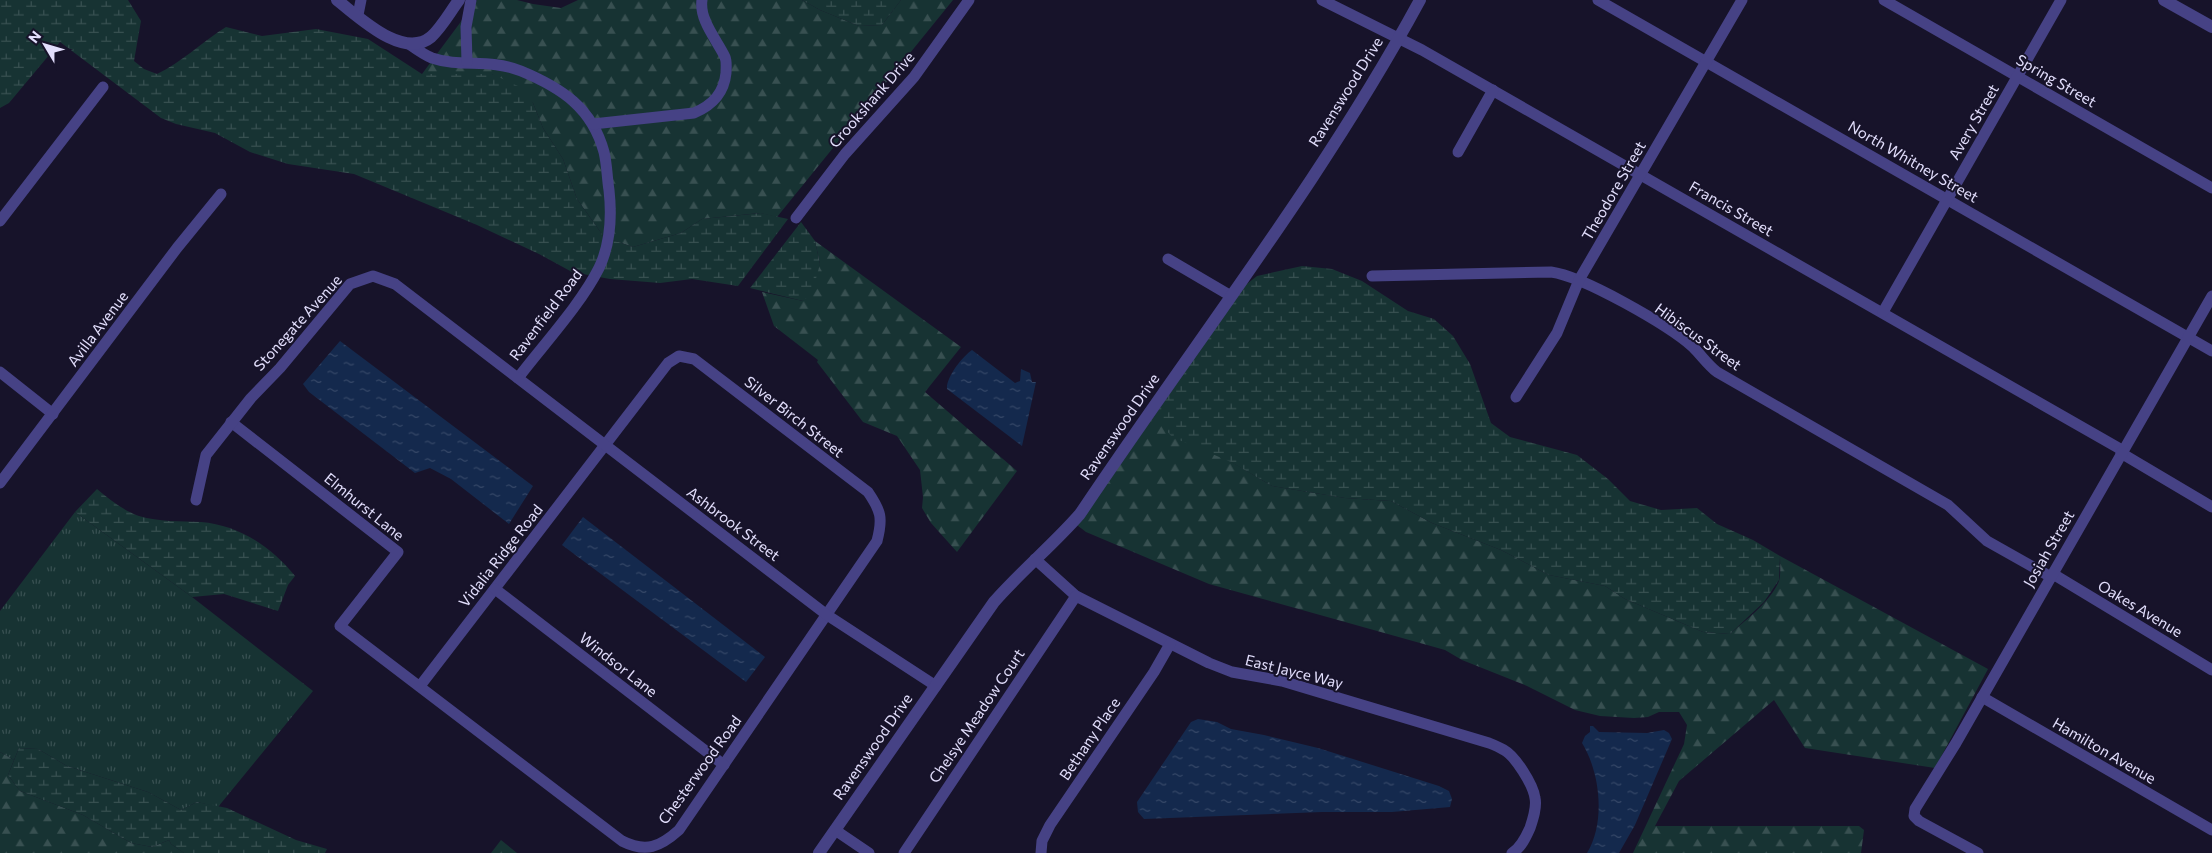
<svg xmlns="http://www.w3.org/2000/svg" width="2212" height="853" viewBox="0 0 2212 853" font-family="Commissioner,sans-serif">
<style>
.grass{fill:url(#grass-tufts)}
.forest{fill:url(#forest-firs)}
.wetland{fill:url(#wetland-marsh)}
.water{fill:url(#water-ripples)}
.lines{fill:none;stroke-linecap:round;stroke-linejoin:round}
.minor{stroke:#464285;stroke-width:11}
.tertiary{stroke:#464285;stroke-width:12}
.labels{text-anchor:middle;stroke-width:4;stroke-linejoin:round;paint-order:stroke}
.street-label{font-size:15px;fill:#e2defc;stroke:#17132a}
</style>
<defs>
<pattern id="grass-tufts" width="24" height="20" patternUnits="userSpaceOnUse" patternTransform="scale(1.25)"><rect width="24" height="20" fill="#173333"/><path d="M3 7l-1-3M5 7V3M7 7l1-3M15 17l-1-3M17 17v-4M19 17l1-3" fill="none" stroke="#385051"/></pattern>
<pattern id="forest-firs" width="22" height="20" patternUnits="userSpaceOnUse" patternTransform="scale(1.25)"><rect width="22" height="20" fill="#173333"/><path d="M5 1l3.5 6h-7zM16 11l3.5 6h-7z" fill="#385051"/></pattern>
<pattern id="wetland-marsh" width="20" height="14" patternUnits="userSpaceOnUse" patternTransform="scale(1.25)"><rect width="20" height="14" fill="#173333"/><path d="M1 5h8M5 5V1M11 12h8M15 12V8" fill="none" stroke="#385051"/></pattern>
<pattern id="water-ripples" width="26" height="14" patternUnits="userSpaceOnUse" patternTransform="scale(1.25)"><rect width="26" height="14" fill="#14294d"/><path d="M2 4q2-2 4 0t4 0M15 11q2-2 4 0t4 0" fill="none" stroke="#364868"/></pattern>
</defs>
<rect width="100%" height="100%" fill="#17132a"/>
<path class="grass" d="M75,512L192,597L313,691L218,807L197,802L181,810L148,792L67,766L38,749L19,748L14,760L0,752V611Z"/>
<g class="forest">
<path d="M477,0H517L533,4L561,8L578,0H802L820,10L859,26L882,25L901,0H953L777,217L760,213L702,219L681,233L633,247L604,237L577,199L563,159L543,128L533,103L492,74H422Z"/>
<path d="M815,241L961,347L925,392L1017,471L957,552L931,523L922,508L923,497L920,470L897,436L863,422L817,362L818,360L774,326L762,292L803,301L820,264Z"/>
<path d="M1154,416L1272,486L1345,498L1391,501L1432,523L1501,550L1549,575L1605,586L1625,599L1703,632L1730,634C1747,619 1770,602 1779,581C1781,574 1780,564 1780,556L1988,669L1935,768L1805,748L1774,700L1679,781L1655,826H1859L1864,830L1861,853H1633L1684,744L1687,725L1679,712H1659L1648,717L1634,718L1600,716L1575,710L1527,686L1462,660L1445,650L1209,584L1086,532L1077,525Z"/>
<path d="M0,752L14,760L8,775L20,791L83,815L131,843L152,847L169,840L171,844L184,853H0Z"/>
<path d="M501,840L517,853H491Z"/>
</g>
<g class="wetland">
<path d="M0,0H128L141,21L134,61L144,69L157,74C182,62 202,42 226,27L262,36L316,29L368,39L422,74H492L518,86L533,103L543,128L563,159L577,199L604,237L633,247L681,233L702,219L761,213L788,219L738,286L692,279L660,283L610,279L572,272L539,254L477,225L354,174L288,164L250,152L215,133L176,124L161,118L60,42L9,103L0,108Z"/>
<path d="M802,0H901L882,25L859,26L820,10Z"/>
<path d="M801,222L815,241L820,264L812,293L803,301L750,288Z"/>
<path d="M1302,266L1332,269L1362,281L1408,311L1434,319L1453,336L1470,364L1491,423L1510,437L1577,455L1608,479L1630,501L1661,510L1697,508L1717,524L1753,540L1780,556L1779,580L1764,602L1730,634L1703,632L1625,599L1605,586L1549,575L1501,550L1432,523L1391,501L1345,498L1272,486L1231,462L1172,437L1154,416L1243,287L1257,276Z"/>
<path d="M97,489C109,499 124,511 139,516C159,522 180,521 201,522C239,525 272,547 295,576L288,585L278,611L224,594L192,597L75,512Z"/>
<path d="M19,748L38,749L67,766L148,792L181,810L197,802L227,808L296,840L327,849L325,853H184L171,844L169,840L152,847L131,843L83,815L20,791L8,775Z"/>
</g>
<g class="water">
<path d="M340,341L533,486L509,524L451,479L430,468L415,473L309,392L303,384Z"/>
<path d="M972,350L1015,383L1020,381L1021,369L1030,373L1032,382H1036L1022,446L947,389C946,377 963,356 972,350Z"/>
<path d="M583,517L765,657L746,682L562,545Z"/>
<path d="M1198,719L1217,722L1231,729L1264,735L1318,748L1439,786L1449,791L1452,799L1450,807L1392,812H1322L1144,819L1138,812L1137,802L1191,722Z"/>
<path d="M1590,726H1593L1599,732L1647,733L1664,730L1669,733L1672,739L1635,825L1619,853H1587C1606,822 1600,772 1582,743L1585,736L1590,732Z"/>
</g>
<g class="lines">
<g class="minor">
<path d="M1322,0L1422,50L2122,450"/>
<path d="M1598,0L2212,351"/>
<path d="M1884,0L2212,188"/>
<path d="M358,15L361,0"/>
<path d="M409,44C416,49 424,55 432,58C461,68 489,58 521,71C562,88 592,108 604,152C607,164 607,178 609,190C612,217 611,243 599,268C581,304 543,345 518,378"/>
<path d="M467,62L466,27L471,0"/>
<path d="M593,124L694,113C713,105 724,93 726,73C726,68 727,62 725,57C717,40 699,20 702,0"/>
<path d="M1458,152L1493,90"/>
<path d="M796,218L845,154L914,77L969,0"/>
<path d="M0,221L103,87"/>
<path d="M1168,259L1231,296"/>
<path d="M1372,276L1551,272C1583,276 1668,325 1693,347C1701,355 1708,365 1717,372L1948,505L1987,541L2051,577"/>
<path d="M1883,312L2061,0"/>
<path d="M0,372L53,414"/>
<path d="M1516,397L1557,333L1579,280L1742,0"/>
<path d="M231,422L398,552L340,626L622,841C646,853 660,847 679,830L877,541C883,518 881,511 868,492L694,359L679,356L668,363L420,686"/>
<path d="M2121,453L2212,507"/>
<path d="M0,483L177,248L221,194"/>
<path d="M196,500L206,455L251,398L280,368L350,284L373,276L395,284L827,615L936,686"/>
<path d="M1035,559L1076,596L1209,663L1232,672L1282,681L1489,743C1494,745 1499,747 1504,750C1515,756 1533,784 1535,798C1537,807 1533,819 1530,828C1526,837 1521,848 1512,853"/>
<path d="M2053,574L2212,670"/>
<path d="M495,589L724,765"/>
<path d="M1982,697L2212,830"/>
<path d="M835,830L869,853"/>
<path d="M904,853L1076,596"/>
<path d="M1041,853L1042,841L1050,825L1154,672L1170,644"/>
<path d="M1978,853L1919,821L1914,816L1915,809L1956,743L2212,296"/>
</g>
<g class="tertiary">
<path d="M337,0C359,17 403,60 431,37C442,27 450,12 459,0"/>
<path d="M2164,0L2212,27"/>
<path d="M819,853L994,602C1021,571 1053,545 1080,514C1194,343 1322,181 1420,0"/>
</g>
</g>
<g class="labels">
<g class="street-label">
<text transform="translate(2056 81) rotate(30)" y="5">Spring Street</text>
<text transform="translate(1346 92) rotate(-58)" y="5">Ravenswood Drive</text>
<text transform="translate(872 100) rotate(-49)" y="5">Crookshank Drive</text>
<text transform="translate(1974 122) rotate(-60)" y="5">Avery Street</text>
<text transform="translate(1913 162) rotate(30)" y="5">North Whitney Street</text>
<text transform="translate(1614 191) rotate(-60)" y="5">Theodore Street</text>
<text transform="translate(1731 209) rotate(30)" y="5">Francis Street</text>
<text transform="translate(546 315) rotate(-53)" y="5">Ravenfield Road</text>
<text transform="translate(298 323) rotate(-48)" y="5">Stonegate Avenue</text>
<text transform="translate(98 329) rotate(-53)" y="5">Avilla Avenue</text>
<text transform="translate(1698 337) rotate(36)" y="5">Hibiscus Street</text>
<text transform="translate(794 417) rotate(38)" y="5">Silver Birch Street</text>
<text transform="translate(1120 427) rotate(-55)" y="5">Ravenswood Drive</text>
<text transform="translate(364 507) rotate(39)" y="5">Elmhurst Lane</text>
<text transform="translate(733 524) rotate(37)" y="5">Ashbrook Street</text>
<text transform="translate(2049 549) rotate(-60)" y="5">Josiah Street</text>
<text transform="translate(501 556) rotate(-52)" y="5">Vidalia Ridge Road</text>
<text transform="translate(2140 609) rotate(31)" y="5">Oakes Avenue</text>
<text transform="translate(618 665) rotate(38)" y="5">Windsor Lane</text>
<text transform="translate(1294 672) rotate(14)" y="5">East Jayce Way</text>
<text transform="translate(977 716) rotate(-56)" y="5">Chelsye Meadow Court</text>
<text transform="translate(1090 739) rotate(-56)" y="5">Bethany Place</text>
<text transform="translate(873 747) rotate(-55)" y="5">Ravenswood Drive</text>
<text transform="translate(2104 751) rotate(30)" y="5">Hamilton Avenue</text>
<text transform="translate(700 770) rotate(-54)" y="5">Chesterwood Road</text>
</g>
</g>
<g transform="translate(45 45) rotate(308)" stroke="#17132a" stroke-width="4" paint-order="stroke">
<path d="M0-4L9 19L0 12L-9 19Z" fill="#e2defc"/>
<text y="-8" font-size="14" font-weight="bold" text-anchor="middle" fill="#e2defc">N</text>
</g>
</svg>
